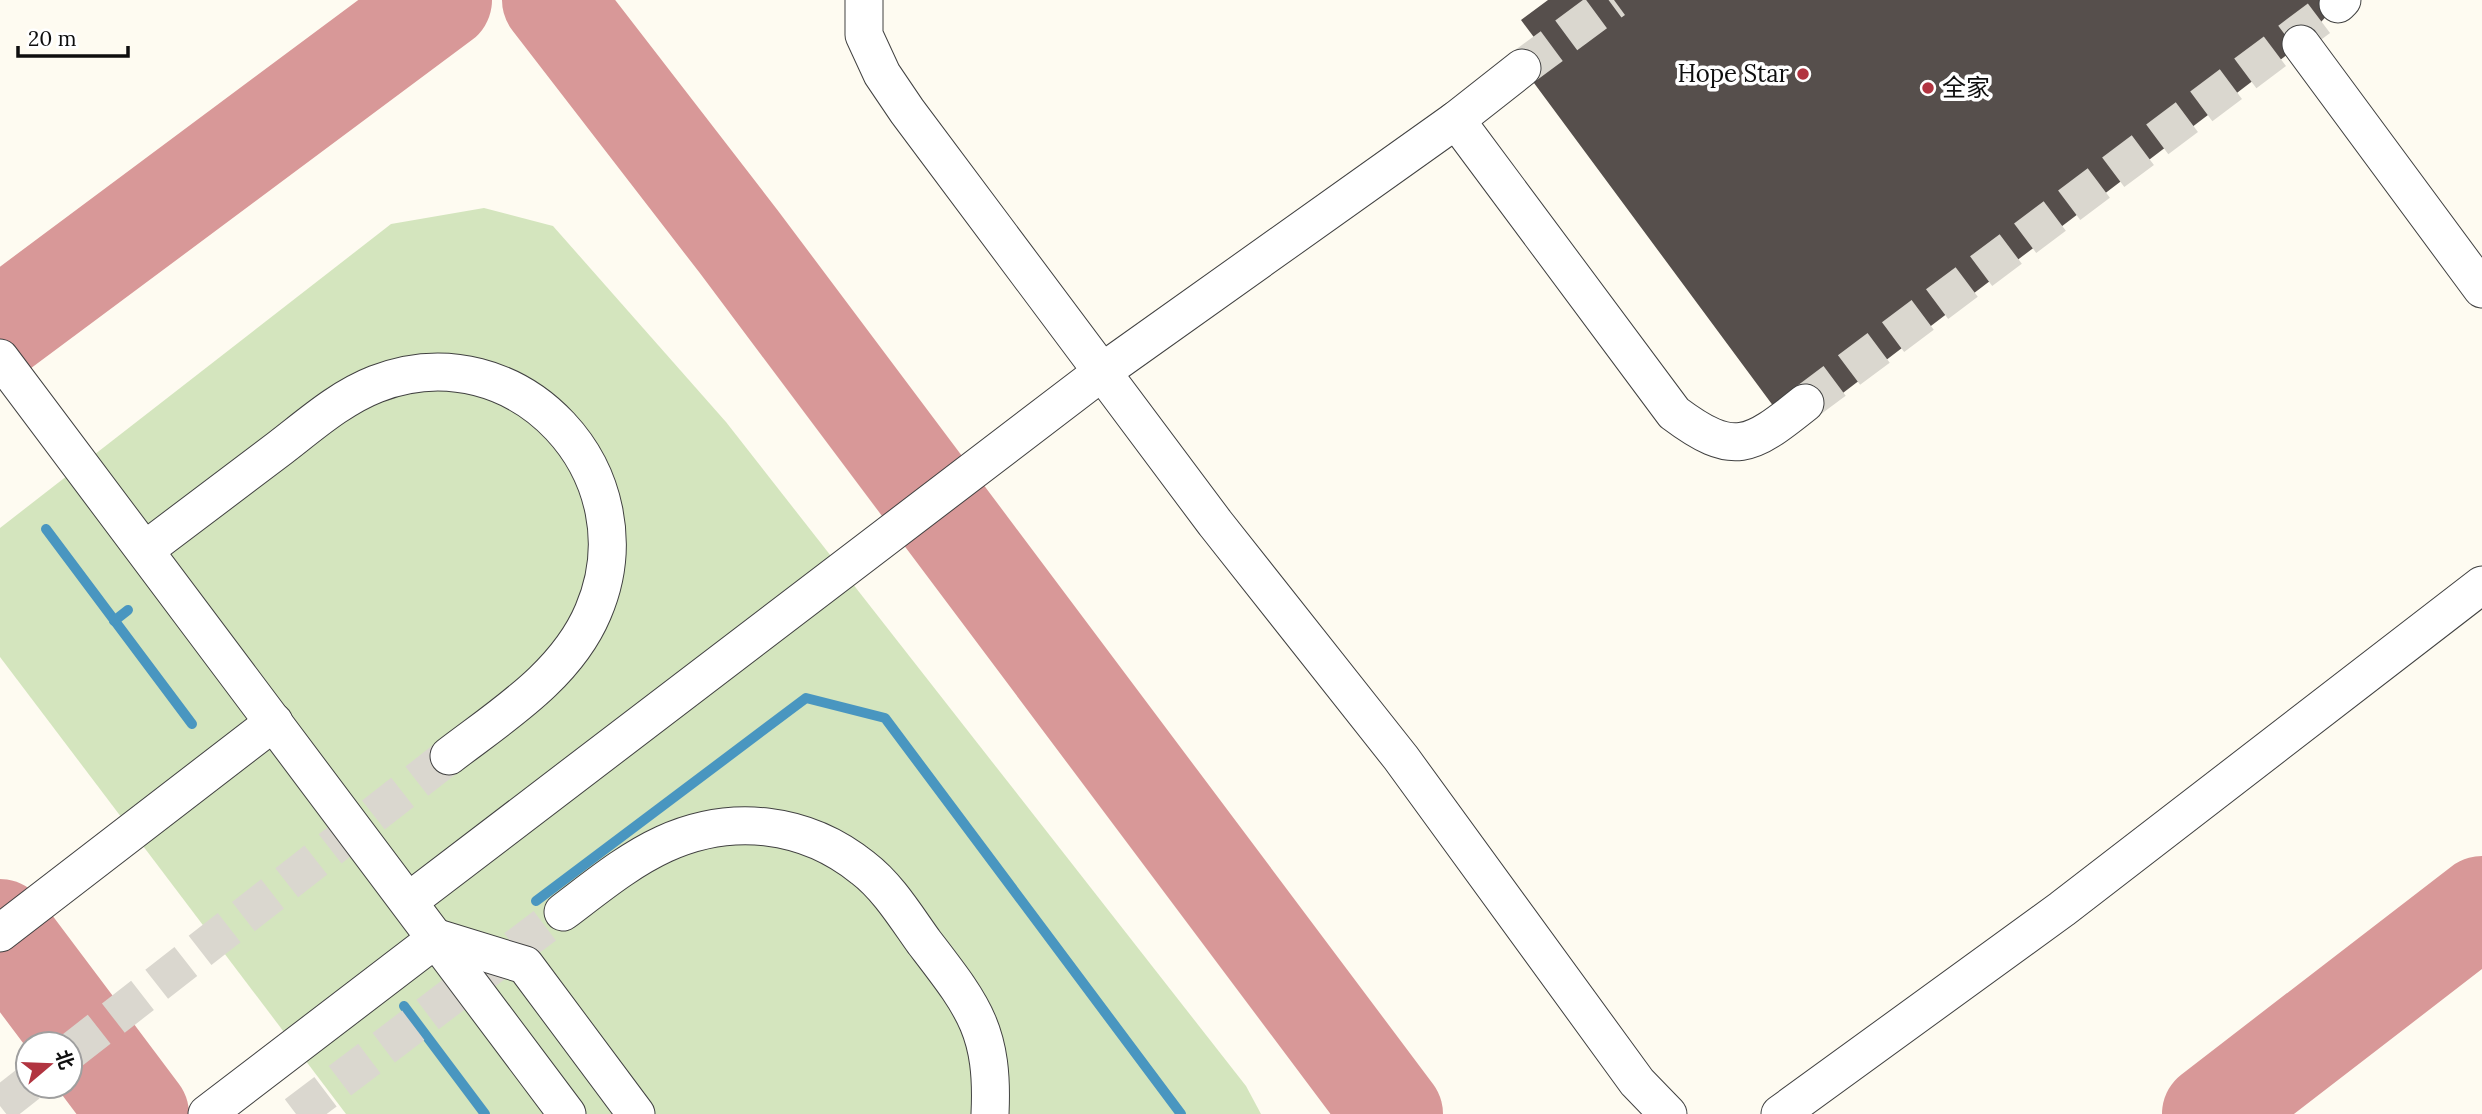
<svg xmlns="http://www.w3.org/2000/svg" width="2482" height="1114" viewBox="0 0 2482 1114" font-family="Lora,'Noto Sans SC',serif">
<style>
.green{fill:#d4e5be}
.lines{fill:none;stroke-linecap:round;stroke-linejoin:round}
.stream{stroke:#4996c0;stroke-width:10}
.taxiway{stroke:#d89898;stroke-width:100}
.building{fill:#564f4c}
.minor-tunnel{stroke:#dad7cf;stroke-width:37;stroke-dasharray:37 18;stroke-linecap:butt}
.minor-casing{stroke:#414141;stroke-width:39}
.minor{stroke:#fff;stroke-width:37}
.poi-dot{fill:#b13440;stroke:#fff;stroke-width:2.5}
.labels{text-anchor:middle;stroke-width:7;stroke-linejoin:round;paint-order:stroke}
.poi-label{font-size:24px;fill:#0e0e0e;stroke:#fff;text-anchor:end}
</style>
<rect width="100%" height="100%" fill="#fefbf1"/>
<path class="green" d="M484,208L553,226L726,422L1246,1086L1261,1114H346L0,657V528L391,224Z"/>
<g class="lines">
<g class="stream">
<path d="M46,529L192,724"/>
<path d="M114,621L128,610"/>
<path d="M536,901L806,698L885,718L1181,1114"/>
<path d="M404,1006L485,1114"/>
</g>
<g class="taxiway">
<path d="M552,0L739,242L1393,1114"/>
<path d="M0,329L442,0"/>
<path d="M0,929L139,1114"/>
<path d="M2212,1114L2482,906"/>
</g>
</g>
<path class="building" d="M1548,0H2341L2301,44L1814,415L1774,407L1517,60L1539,44L1521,20Z"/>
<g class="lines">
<g class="minor-tunnel">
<path d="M1522,68L1614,0"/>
<path d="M1805,403L2338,4"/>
<path d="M70,1052L449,756"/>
<path d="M0,1106L28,1084"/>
<path d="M296,1114L563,912"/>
</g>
<defs>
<g id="minor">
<path d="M864,0V35L882,74L907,111L1215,523L1401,758L1637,1082L1668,1114"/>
<path d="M2338,4L2342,0"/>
<path d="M2301,44L2482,289"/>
<path d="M1456,120L1674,413C1734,458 1750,447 1805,403"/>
<path d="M0,358L567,1114"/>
<path d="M145,550C190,516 235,482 280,448C310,425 340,398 376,384C518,329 652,475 593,612C566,676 501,716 449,756"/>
<path d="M409,901L1102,372L1456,120L1522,68"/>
<path d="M563,912C595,888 627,861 664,844C732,813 806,822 863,868C888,887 906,917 924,942C973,1006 994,1030 990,1114"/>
<path d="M0,933L274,722"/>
<path d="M207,1114L437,938L525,965L636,1114"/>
<path d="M1780,1114L2062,909L2482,585"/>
</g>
</defs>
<use href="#minor" class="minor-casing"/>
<use href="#minor" class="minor"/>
</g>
<g class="poi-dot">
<circle cx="1803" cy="74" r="7"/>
<circle cx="1928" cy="88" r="7"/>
</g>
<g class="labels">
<g class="poi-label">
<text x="1789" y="82">Hope Star</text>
<text x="1942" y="96" text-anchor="start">全家</text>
</g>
</g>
<g transform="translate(49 1065) rotate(71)"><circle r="33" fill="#ffffff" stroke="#9f9f9f" stroke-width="2"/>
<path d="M0-5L12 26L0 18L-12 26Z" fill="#b13440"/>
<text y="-10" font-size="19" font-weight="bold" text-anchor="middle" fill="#0e0e0e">北</text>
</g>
<path d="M18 46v10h110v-10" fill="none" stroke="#0e0e0e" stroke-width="3.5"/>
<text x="28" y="46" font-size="21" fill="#0e0e0e" stroke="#ffffff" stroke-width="5" paint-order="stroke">20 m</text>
</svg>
